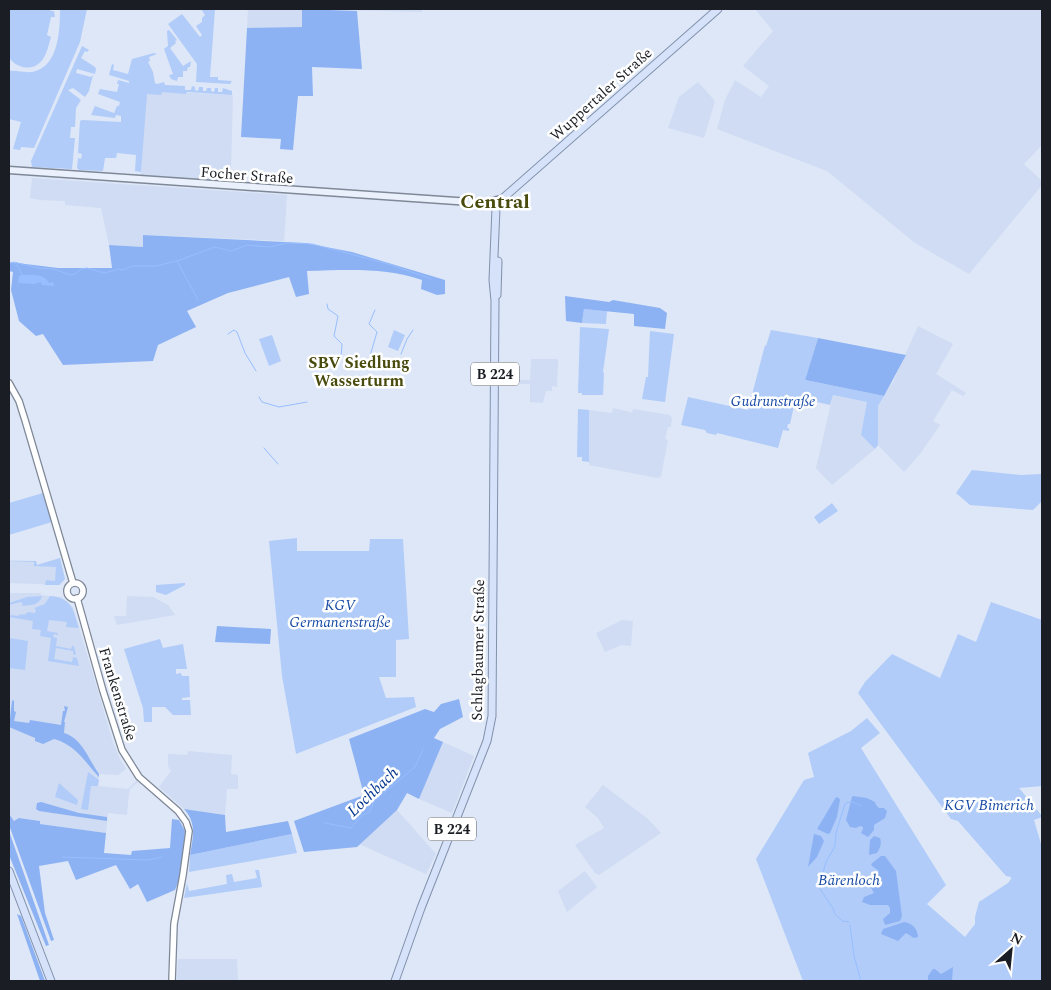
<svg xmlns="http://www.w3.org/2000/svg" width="1051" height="990" viewBox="0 0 1051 990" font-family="Spectral,serif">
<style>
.built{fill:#cfdcf3}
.green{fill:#b1ccf9}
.forest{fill:#8db2f3}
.water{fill:#98beff}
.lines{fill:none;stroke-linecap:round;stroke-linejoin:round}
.stream{stroke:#98beff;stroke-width:1}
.tertiary-casing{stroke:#7f8897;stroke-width:8}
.secondary-casing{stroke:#7f8897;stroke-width:9}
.primary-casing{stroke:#8191ac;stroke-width:9}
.tertiary{stroke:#fff;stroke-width:5.5}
.secondary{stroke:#eaf1fc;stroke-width:6}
.primary{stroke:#d5e2f9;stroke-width:7}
.labels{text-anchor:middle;stroke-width:5;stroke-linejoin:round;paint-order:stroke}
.shield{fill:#fff;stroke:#5f6165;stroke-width:1}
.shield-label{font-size:14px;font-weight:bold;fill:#1a1d23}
.street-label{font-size:15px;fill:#1a1d23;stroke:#fff}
.park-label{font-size:15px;font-style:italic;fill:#174aa5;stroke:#fff}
.neighbourhood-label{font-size:16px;font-weight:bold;fill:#494b0d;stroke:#fff}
.water-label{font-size:16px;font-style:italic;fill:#00338c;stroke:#fff}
.district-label{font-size:20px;font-weight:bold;fill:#494b0d;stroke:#fff}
</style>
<rect width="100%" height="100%" fill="#dde7f7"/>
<g class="built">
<path d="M248,9H422V12L303,9L302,27L247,28Z"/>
<path d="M755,9H1042V145L1024,164L1042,181V185L969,274L915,243L827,171L717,129L725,100L735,80L761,97L769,86L743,66L773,31Z"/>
<path d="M698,82L715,101L704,138L668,128L679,97Z"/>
<path d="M146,91L233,95L231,169L230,174L226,179L221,181L141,175Z"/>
<path d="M32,178L287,195L284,241L143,235V247L109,245L101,208L65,205V201L40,200L30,198Z"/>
<path d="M918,326L953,344L936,374L966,393L963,396L952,390L933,421L940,425L920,454L904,472L878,445V406L894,380Z"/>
<path d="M531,359H557L558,361L557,387L552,386V391H546L543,403L530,402V384H501V380H530Z"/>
<path d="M833,395L868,402L861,435L875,449L832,485L816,468Z"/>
<path d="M613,408L630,412L632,413L633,409L670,415L672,419L671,427H668L665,439L668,440L661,476L658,478L589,465V410L612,413Z"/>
<path d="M60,558L65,579L60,585L9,583V560L36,561L37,565Z"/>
<path d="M9,593H41V595L61,597L73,607L113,742L120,759L126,769L118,775L99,774L98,786L128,789L140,777L141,779L130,789L129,793L127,815L108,813L106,833L40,824V821L21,818L14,821L9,814Z"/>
<path d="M127,596L153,597L168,605L175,615L117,625L114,616H126Z"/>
<path d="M622,620L633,621L631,646L621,645L605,652L596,633Z"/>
<path d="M443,742L474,756L452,813L419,799Z"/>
<path d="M188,751L232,755L231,774L238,775V789H227L225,815L184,809L159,787L171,771L168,766V754L187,755Z"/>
<path d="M603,785L648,819L661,833L599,875L595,873L575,845L604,828L598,818L585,807Z"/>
<path d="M397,810L436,854L426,874L359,844Z"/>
<path d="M585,871L597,887L567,912L558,891Z"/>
<path d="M178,959H237L238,981H177Z"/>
</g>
<g class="green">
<path d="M9,9H50L51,11H54L55,17H51L47,35L51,37C49,44 47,53 43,59C34,72 18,69 9,58Z"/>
<path d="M60,9H87L80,42L34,148L21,147L20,150L13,149L21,122L9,119V71C18,70 27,74 36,71C59,64 60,28 60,9Z"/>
<path d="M201,9H215L210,77H218V80L232,81L230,84L196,82L197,64L168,24L182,14L200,37L202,35L196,26L202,22V18L205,15Z"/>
<path d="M169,30L177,40L175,41L176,43L170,48L183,66L191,61L190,67H188L187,71H183V77H178L177,81L171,79L169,75L173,74L164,49L168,46L167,31Z"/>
<path d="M82,46L89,50L87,52L85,51L81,58L95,67L96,69L95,74L77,69L76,73L91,77L93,75L89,91L85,97L73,88L68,90L81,100L76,108L75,127H71L70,138H75L72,169L32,167L31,161Z"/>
<path d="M154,53L157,54L149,57L150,61L148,62L153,72L155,83L157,84L164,82L165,85L185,86V90H191L192,86L195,87V90L198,91L199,87H203V91H206L207,88H211V91L214,92L215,88H218V92H222L223,88L232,91V95L187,92L186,94L162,92L161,95L147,94L141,172L135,171L136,155L117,153L116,158H105L103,171L79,170L77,168L78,158L81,159L82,154L78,153L80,121L82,120L121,122V116L116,115L115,118L91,115L95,106L114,113L117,106H119L120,102L98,94L100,89L117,92L119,84H117L118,80L129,83V81L109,75L112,64L114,65L113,70L128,74L132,59Z"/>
<path d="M584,309L607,311L606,324L582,323Z"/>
<path d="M580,327L609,329L603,372L604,373L603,395H582V393H578Z"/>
<path d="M394,330L405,335L398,351L388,347Z"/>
<path d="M771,330L818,338L805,380L884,396L878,406V445L875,449L861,435L867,402L833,395L830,405L804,399L802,407L794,406L790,424H788L787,428H789V431L783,430L778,448L717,433L716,435L707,433L705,430L681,425L688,397L748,410L765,345L766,346Z"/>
<path d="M650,331L674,334L665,402L642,399L646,377H648Z"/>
<path d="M272,335L281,361L269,366L259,339Z"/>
<path d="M578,409L589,410V462L582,461V457H577Z"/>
<path d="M972,470L1021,475L1042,474V501L1033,510L970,505L956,493Z"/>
<path d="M43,493L52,522L9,535V503Z"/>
<path d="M832,503L838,511L819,524L814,517Z"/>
<path d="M297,538V551H369L370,539H403L409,639L396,640V677H379L386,698L414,697L416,707L296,754L282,676L269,541Z"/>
<path d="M60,558L65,579L59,585H45L46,580L55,581L56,567L34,566V562L9,561H36L37,565Z"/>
<path d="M185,583V585L166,595L156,592V585Z"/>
<path d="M42,596C39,606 30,605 21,606L23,604L21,602L9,605V603L27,597Z"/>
<path d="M50,596C72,598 73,609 79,628L66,627L67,622L49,620L47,631L58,633V635L54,634L53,637L57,638L56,646L71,649L72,646H74L76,655L73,654V651L56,648L54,659L72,662L73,657L77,658L79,666L48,661L51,638L40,636L41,630L32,629L33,621L9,617L11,615L17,616L22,614L24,615L28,612L35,613L36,610L34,608L45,604Z"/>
<path d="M991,602L1042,620V786L1019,788L1042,816V817L1034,820L1042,847V981H803L756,859L804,780L814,777L808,753L851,731L867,718L880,733L861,748L946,885L927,904L965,937L975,924V917L979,902L1008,883L1011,879V877L1006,876L958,821L951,819L858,693L865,682L892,654L940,678L958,634L976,642Z"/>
<path d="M9,638L28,641L25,670L9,668Z"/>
<path d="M160,639L163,648L183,644L187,669H176V674L181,673L182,676H189L190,697L182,698V700H190L191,715H173L165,707H152V722H144L143,708L124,649Z"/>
<path d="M88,772L99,780L98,786H91L88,810L81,809Z"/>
<path d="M59,783L78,800L77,805L55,797Z"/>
<path d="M292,834L297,853L189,872L190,855Z"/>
<path d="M255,870H259L262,887L184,898L187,883L189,891L227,884L226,875L232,874L234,882L257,878Z"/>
</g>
<g class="forest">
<path d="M302,9L357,11L362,69L312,67L313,96H298L293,150L280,149L281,139L241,137L247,28L302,27Z"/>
<path d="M143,235L305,243L352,252L445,280V294L437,295L421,289L422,280C385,267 346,270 307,271L309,294L296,297L289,277L228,293L187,311L196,327L158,345L153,361L63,365L43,334L36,336L19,321L11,290L13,272L9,271V262L58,268H112L109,245L143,247Z"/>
<path d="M565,296L609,302L613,300L660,308L667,313L665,329L634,326V314L584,309L582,323L566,321Z"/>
<path d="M818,338L906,355L884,396L805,380Z"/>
<path d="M217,626L271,629L270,644L215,642Z"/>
<path d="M459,699L463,717L440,729L434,738L443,742L419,799L407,793L397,810L357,847L304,852L294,821L364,795L349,739L425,709L434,712L441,704Z"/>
<path d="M14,700V711L16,712L14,721L29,723L30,720L61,725L63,711H65L64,706L68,707L64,722H65L64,733C82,738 89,760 99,774V777C84,761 76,745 54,739L43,744L35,741V738L9,727L12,701Z"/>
<path d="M853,796L867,798L875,802L876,805L879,808H884L887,811L885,818L874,825V830L868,837L861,833L863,829V827L860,826L856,828L850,827L846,820L852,797Z"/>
<path d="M836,797L839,798L840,800L837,817L830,833L828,834L817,829Z"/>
<path d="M41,802L79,813L107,817V821L39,811L36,809L37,803Z"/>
<path d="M184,809L225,815L226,832L288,821L292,834L190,855C193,838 197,823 184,809Z"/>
<path d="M9,814L14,821L19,818L40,821V824L106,833L104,853L131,855L132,851L170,848L172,819L179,820L185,831L182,873L175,890L147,902L138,884L130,889L116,865L76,880L68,861L39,866L45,913L54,940L51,941L9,825Z"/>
<path d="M9,831L49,945L46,946L9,855Z"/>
<path d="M814,834L821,836L824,841L817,857L808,867Z"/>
<path d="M874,836L880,838C882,843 880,848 877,853L869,855L870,840Z"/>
<path d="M881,856H885L896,871L902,916L900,921L885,925L883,919L890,913V908L888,905H870L862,902L864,897L874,893C866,879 872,880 879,871L872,866L871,864Z"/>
<path d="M17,914L21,916L45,981H40Z"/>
<path d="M904,922C912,923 918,929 918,937L914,938L906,933L898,941L881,934L883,929Z"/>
<path d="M953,967L952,981H928V976L933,969H935L941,974Z"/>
</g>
<path class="water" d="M22,275C32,275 44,273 49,283L53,282L54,286L42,285L41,282L34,284L18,283L19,276Z"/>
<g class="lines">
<g class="stream">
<path d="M177,261L198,300"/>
<path d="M15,263L19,268L22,275"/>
<path d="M9,264L14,262L38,268L53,269L71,275L75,274L81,269L87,268L104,273L119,269L123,270L132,266H156L177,261L215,247L231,251L247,245L269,247L287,243L312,244L339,251L392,265L431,279"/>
<path d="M327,304L328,309L338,316L334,336L342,344L341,357"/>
<path d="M228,334L234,330L237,332L245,353L256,371"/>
<path d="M401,354L407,339L413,330"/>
<path d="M370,356L377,332L369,324L375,310"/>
<path d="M259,397L262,402L279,407L307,402"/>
<path d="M264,448L278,464"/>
<path d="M325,823L351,828L362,815L370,812L374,801L415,767L423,749"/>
<path d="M62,857L148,860L162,857"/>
<path d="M849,922L842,921L834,913V910L820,889V883L826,862L835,846L836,833L845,804C851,800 855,803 861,806"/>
<path d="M850,925L854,956L861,981"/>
</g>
<defs>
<g id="tertiary">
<path d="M9,383L19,401L25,420L73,583"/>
<circle cx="75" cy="591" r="8"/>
<path d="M77,598L103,691L122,750L139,777L178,811L186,822L189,831L183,875L174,924L172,981"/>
</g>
<path id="secondary" d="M9,170L485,203L502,199"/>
<g id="primary">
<path d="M497,295L498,261"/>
<path d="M9,871L51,981"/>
<path d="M395,981L421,908L487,741L492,716L495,301L493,280L496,208L502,199L718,9"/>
</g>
</defs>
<use href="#tertiary" class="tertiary-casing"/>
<use href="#secondary" class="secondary-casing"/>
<use href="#primary" class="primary-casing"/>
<use href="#tertiary" class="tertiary"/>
<use href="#secondary" class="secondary"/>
<use href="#primary" class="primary"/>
</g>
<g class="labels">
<g class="shield">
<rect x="471" y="362.5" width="48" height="23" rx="4"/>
<rect x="428" y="817.5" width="48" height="23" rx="4"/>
</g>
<g class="shield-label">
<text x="495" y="379">B 224</text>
<text x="452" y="834">B 224</text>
</g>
<g class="street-label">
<text transform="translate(601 94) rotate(-42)" y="5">Wuppertaler Straße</text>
<text transform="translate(247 175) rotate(4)" y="5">Focher Straße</text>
<text transform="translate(478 650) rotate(-89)" y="5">Schlagbaumer Straße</text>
<text transform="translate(118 694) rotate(73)" y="5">Frankenstraße</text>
</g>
<g class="park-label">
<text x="773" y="406">Gudrunstraße</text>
<text x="340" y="610">KGV<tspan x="340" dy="17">Germanenstraße</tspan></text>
<text x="989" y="810">KGV Bimerich</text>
<text x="849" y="885">Bärenloch</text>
</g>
<g class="neighbourhood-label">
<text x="359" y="368">SBV Siedlung<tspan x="359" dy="18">Wasserturm</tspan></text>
</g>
<g class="water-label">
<text transform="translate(372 791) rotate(-44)" y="6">Lochbach</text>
</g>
<g class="district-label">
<text x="495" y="208">Central</text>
</g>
</g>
<rect width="1051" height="990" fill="none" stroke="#1a1d23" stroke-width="20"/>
<g transform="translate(1011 950) rotate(27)" stroke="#ffffff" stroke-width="4" paint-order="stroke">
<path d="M0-4L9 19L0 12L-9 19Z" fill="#1a1d23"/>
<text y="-8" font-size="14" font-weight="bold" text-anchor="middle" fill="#1a1d23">N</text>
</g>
</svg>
